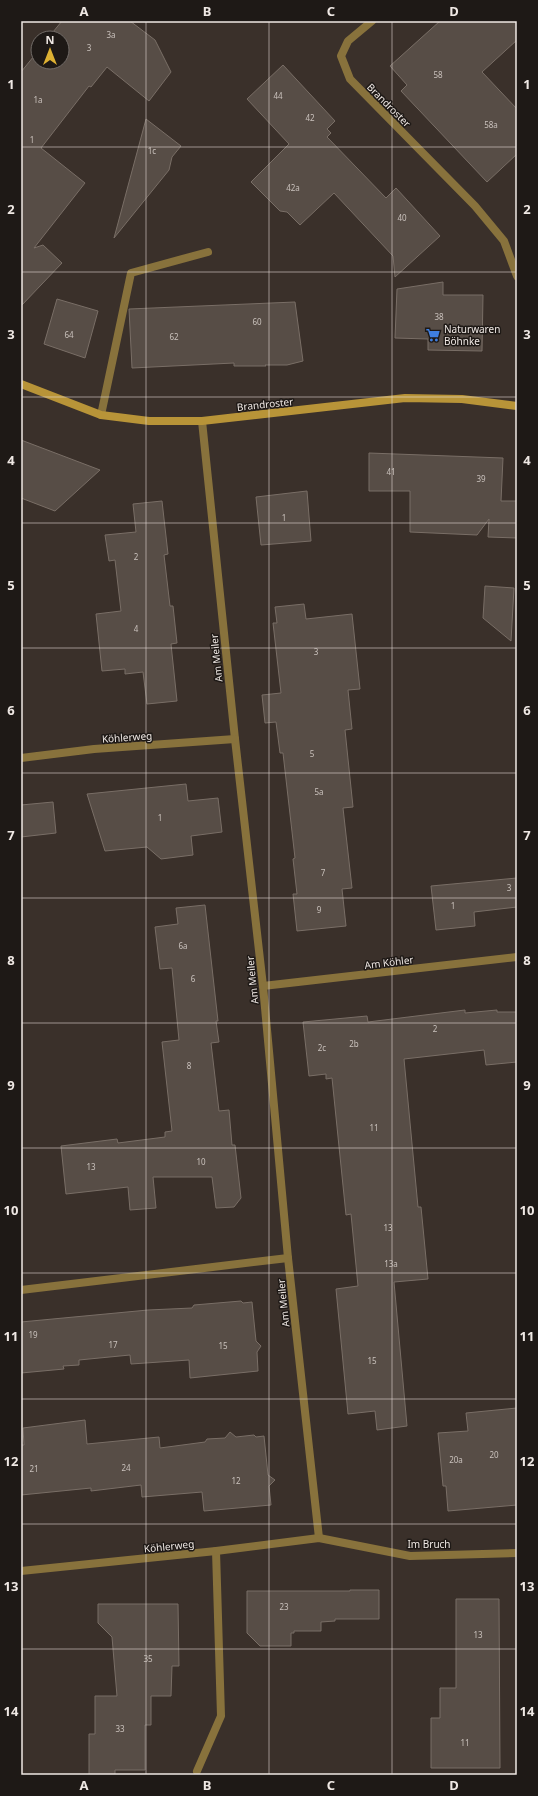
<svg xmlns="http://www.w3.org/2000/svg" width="538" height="1796" viewBox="0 0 538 1796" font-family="'Noto Sans',sans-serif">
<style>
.building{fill:#574d46;stroke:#796e66}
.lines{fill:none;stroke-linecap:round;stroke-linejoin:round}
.lane{stroke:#88723c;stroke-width:8}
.street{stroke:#88723c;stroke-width:8}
.secondary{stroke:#b89438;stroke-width:8}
.grid{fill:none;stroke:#efe8e4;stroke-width:1;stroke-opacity:0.55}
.labels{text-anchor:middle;stroke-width:3;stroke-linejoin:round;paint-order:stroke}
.number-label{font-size:8px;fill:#c9c1bc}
.street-label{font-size:10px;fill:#efe8e4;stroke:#1e1916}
.poi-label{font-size:10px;fill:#efe8e4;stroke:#1e1916;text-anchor:start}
.neatline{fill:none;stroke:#efe8e4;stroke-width:1.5}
.grid-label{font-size:13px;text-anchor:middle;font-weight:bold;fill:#efe8e4}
</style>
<rect width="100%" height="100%" fill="#3a302a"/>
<g class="building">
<path d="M62,21H130L155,40L171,72L149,101L107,67L91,87L89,86L41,148L85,183L34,248L43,245L62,263L21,306V72L38,51V62H62V38H48Z"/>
<path d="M440,21H517V40L482,72L517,109V154L487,182L401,91L407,85L390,66Z"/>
<path d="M283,65L335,121L327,129L331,133L327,137L386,198L396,188L440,236L395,277L393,256L334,193L300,225L287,212L280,211L251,182L289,144L247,99Z"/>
<path d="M146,119L181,146L172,157L169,170L114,238Z"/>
<path d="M443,282V295H483L482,351L428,350V339L395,338L397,289Z"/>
<path d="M57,299L98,311L85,358L44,344Z"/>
<path d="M295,302L303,361L287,365H265L266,366H234V363L132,368L129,309Z"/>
<path d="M21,440L100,470L55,511L21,498Z"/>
<path d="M369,453L503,458L501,501H517V538L488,537L489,519L477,535L410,532V491H369Z"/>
<path d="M307,491L311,541L261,545L256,497Z"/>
<path d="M162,501L168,554L164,555L170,606H173L177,643L171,644L177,701L147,704L143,672L125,674V669L102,671L96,614L121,611L115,560L109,561L105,535L136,532L133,504Z"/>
<path d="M485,586L514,588L511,641L483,618Z"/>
<path d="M304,604L306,619L352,614L360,689L348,690L352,729L345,730L353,807L343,808L352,888L342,889L346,926L297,931L293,894H297L293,859L295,858L283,753H280L276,722L265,723L262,695L281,693L273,623H277L275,607Z"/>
<path d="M186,784L188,801L218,798L222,832L191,836L193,855L161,859L147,847L105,851L87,794Z"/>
<path d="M53,802L56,833L21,837V805Z"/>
<path d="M517,878V907L474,912L475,926L436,930L431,886Z"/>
<path d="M205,905L218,1021H216L219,1042L211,1043L219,1111L229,1110L232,1145H235L241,1198L234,1207L216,1208L212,1177H153L156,1208L130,1210L128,1187L66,1194L61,1146L117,1139L118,1143L165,1137V1132L172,1131L162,1042L179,1040L172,968L160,969L155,927L178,924L176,908Z"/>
<path d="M465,1010V1013L497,1010V1012H517V1062L486,1065L484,1050L404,1059L418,1207H421L428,1279L394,1282L407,1426L377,1430L375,1411L348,1414L336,1289L358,1286L351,1214L346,1215L332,1078L326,1079V1074L309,1076L303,1022L367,1016L368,1022Z"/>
<path d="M241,1301L243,1303L252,1302L256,1341L261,1346L257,1352L258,1371L190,1378L189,1360L131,1364L130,1355L79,1360V1365L63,1366L64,1369L21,1373V1322L148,1310L192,1308L194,1305Z"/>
<path d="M517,1408V1505L448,1511L446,1486H443L438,1433L468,1431L466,1413Z"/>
<path d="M85,1420L87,1444L159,1437L160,1448L205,1442L207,1439L225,1438L230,1432L236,1437L254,1435L256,1437L264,1436L268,1475L275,1480L269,1486L271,1505L204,1511L202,1492L142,1497L141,1485L91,1491V1488L21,1495V1445H24L23,1428Z"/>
<path d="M350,1590H379V1619H335V1621L321,1622V1631H294V1633H291V1646H260L247,1633V1591H350Z"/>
<path d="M456,1599H499L500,1768H431V1718H440V1688H456Z"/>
<path d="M98,1604H178L179,1666H172L171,1696H151V1725H145V1770H115V1775H89V1734H95V1696H117L112,1637L98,1623Z"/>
</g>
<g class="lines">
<g class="lane">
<path d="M101,415L131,273L208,252"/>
<path d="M197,1771L221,1716L216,1551"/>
</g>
<g class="street">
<path d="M372,21L348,41L341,56L350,79L475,206L504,241L517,276"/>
<path d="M202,421L235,739L263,986L288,1258L319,1538"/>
<path d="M21,758L94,749L235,739"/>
<path d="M263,986L517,957"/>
<path d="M21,1290L288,1258"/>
<path d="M21,1571L216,1551L319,1538L410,1556L517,1553"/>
</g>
<path class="secondary" d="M21,384L101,415L149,421H202L405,398L462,399L517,406"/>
</g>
<path class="grid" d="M146,21V1775M269,21V1775M392,21V1775M21,147H517M21,272H517M21,397H517M21,523H517M21,648H517M21,773H517M21,898H517M21,1023H517M21,1148H517M21,1273H517M21,1399H517M21,1524H517M21,1649H517"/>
<defs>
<symbol id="supermarket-bare" viewBox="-9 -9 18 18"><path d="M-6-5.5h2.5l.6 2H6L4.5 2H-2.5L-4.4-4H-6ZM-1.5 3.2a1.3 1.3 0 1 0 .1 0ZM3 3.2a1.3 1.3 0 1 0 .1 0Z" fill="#3f7fe0" stroke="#1e1916" stroke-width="2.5" paint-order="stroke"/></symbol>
</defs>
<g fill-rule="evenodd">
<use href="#supermarket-bare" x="423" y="325" width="20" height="20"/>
</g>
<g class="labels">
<g class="number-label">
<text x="111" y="38">3a</text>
<text x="89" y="51">3</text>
<text x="438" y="78">58</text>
<text x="278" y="99">44</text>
<text x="38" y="103">1a</text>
<text x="310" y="121">42</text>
<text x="491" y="128">58a</text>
<text x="32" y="143">1</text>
<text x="152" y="154">1c</text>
<text x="293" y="191">42a</text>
<text x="402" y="221">40</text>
<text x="439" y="320">38</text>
<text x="257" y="325">60</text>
<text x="69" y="338">64</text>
<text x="174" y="340">62</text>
<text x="391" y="475">41</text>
<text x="481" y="482">39</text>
<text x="284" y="521">1</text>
<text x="136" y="560">2</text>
<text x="136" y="632">4</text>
<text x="316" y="655">3</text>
<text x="312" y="757">5</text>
<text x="319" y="795">5a</text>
<text x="160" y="821">1</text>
<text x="323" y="876">7</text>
<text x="509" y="891">3</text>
<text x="453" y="909">1</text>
<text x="319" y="913">9</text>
<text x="183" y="949">6a</text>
<text x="193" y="982">6</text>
<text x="435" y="1032">2</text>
<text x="354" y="1047">2b</text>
<text x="322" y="1051">2c</text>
<text x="189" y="1069">8</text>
<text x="374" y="1131">11</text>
<text x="201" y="1165">10</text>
<text x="91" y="1170">13</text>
<text x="388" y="1231">13</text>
<text x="391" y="1267">13a</text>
<text x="33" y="1338">19</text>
<text x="113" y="1348">17</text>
<text x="223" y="1349">15</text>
<text x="372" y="1364">15</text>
<text x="494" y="1458">20</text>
<text x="456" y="1463">20a</text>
<text x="126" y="1471">24</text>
<text x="34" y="1472">21</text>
<text x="236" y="1484">12</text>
<text x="284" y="1610">23</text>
<text x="478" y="1638">13</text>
<text x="148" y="1662">35</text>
<text x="120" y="1732">33</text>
<text x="465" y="1746">11</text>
</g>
<g class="street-label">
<text transform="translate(389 105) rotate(45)" y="4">Brandroster</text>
<text transform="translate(265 404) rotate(-6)" y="4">Brandroster</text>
<text transform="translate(216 658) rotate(-96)" y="4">Am Meiler</text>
<text transform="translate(127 737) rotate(-4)" y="4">Köhlerweg</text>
<text transform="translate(389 962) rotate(-7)" y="4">Am Köhler</text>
<text transform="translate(252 980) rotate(-96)" y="4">Am Meiler</text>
<text transform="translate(283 1303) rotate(-96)" y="4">Am Meiler</text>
<text x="429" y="1548">Im Bruch</text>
<text transform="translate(169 1546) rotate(-6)" y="4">Köhlerweg</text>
</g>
<g class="poi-label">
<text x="444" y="333">Naturwaren<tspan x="444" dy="12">Böhnke</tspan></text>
</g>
</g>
<rect width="538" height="1796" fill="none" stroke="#1e1916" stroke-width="44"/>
<g transform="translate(50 50)"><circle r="19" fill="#1e1916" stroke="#726c68"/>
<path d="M0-3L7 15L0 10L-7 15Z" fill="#deb133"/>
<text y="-6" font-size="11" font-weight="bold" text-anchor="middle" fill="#efe8e4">N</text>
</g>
<rect x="22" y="22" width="494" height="1752" class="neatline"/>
<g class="grid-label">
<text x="84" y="16">A</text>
<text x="207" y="16">B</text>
<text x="331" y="16">C</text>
<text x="454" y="16">D</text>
<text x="11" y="89">1</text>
<text x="527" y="89">1</text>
<text x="11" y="214">2</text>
<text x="527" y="214">2</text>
<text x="11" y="339">3</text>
<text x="527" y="339">3</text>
<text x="11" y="465">4</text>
<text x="527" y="465">4</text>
<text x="11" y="590">5</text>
<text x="527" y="590">5</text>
<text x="11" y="715">6</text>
<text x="527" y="715">6</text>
<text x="11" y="840">7</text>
<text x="527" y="840">7</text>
<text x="11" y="965">8</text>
<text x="527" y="965">8</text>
<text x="11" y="1090">9</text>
<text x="527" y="1090">9</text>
<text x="11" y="1215">10</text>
<text x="527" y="1215">10</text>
<text x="11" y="1341">11</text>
<text x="527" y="1341">11</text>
<text x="11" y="1466">12</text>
<text x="527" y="1466">12</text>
<text x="11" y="1591">13</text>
<text x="527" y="1591">13</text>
<text x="11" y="1716">14</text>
<text x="527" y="1716">14</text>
<text x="84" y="1790">A</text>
<text x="207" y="1790">B</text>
<text x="331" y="1790">C</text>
<text x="454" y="1790">D</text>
</g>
</svg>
